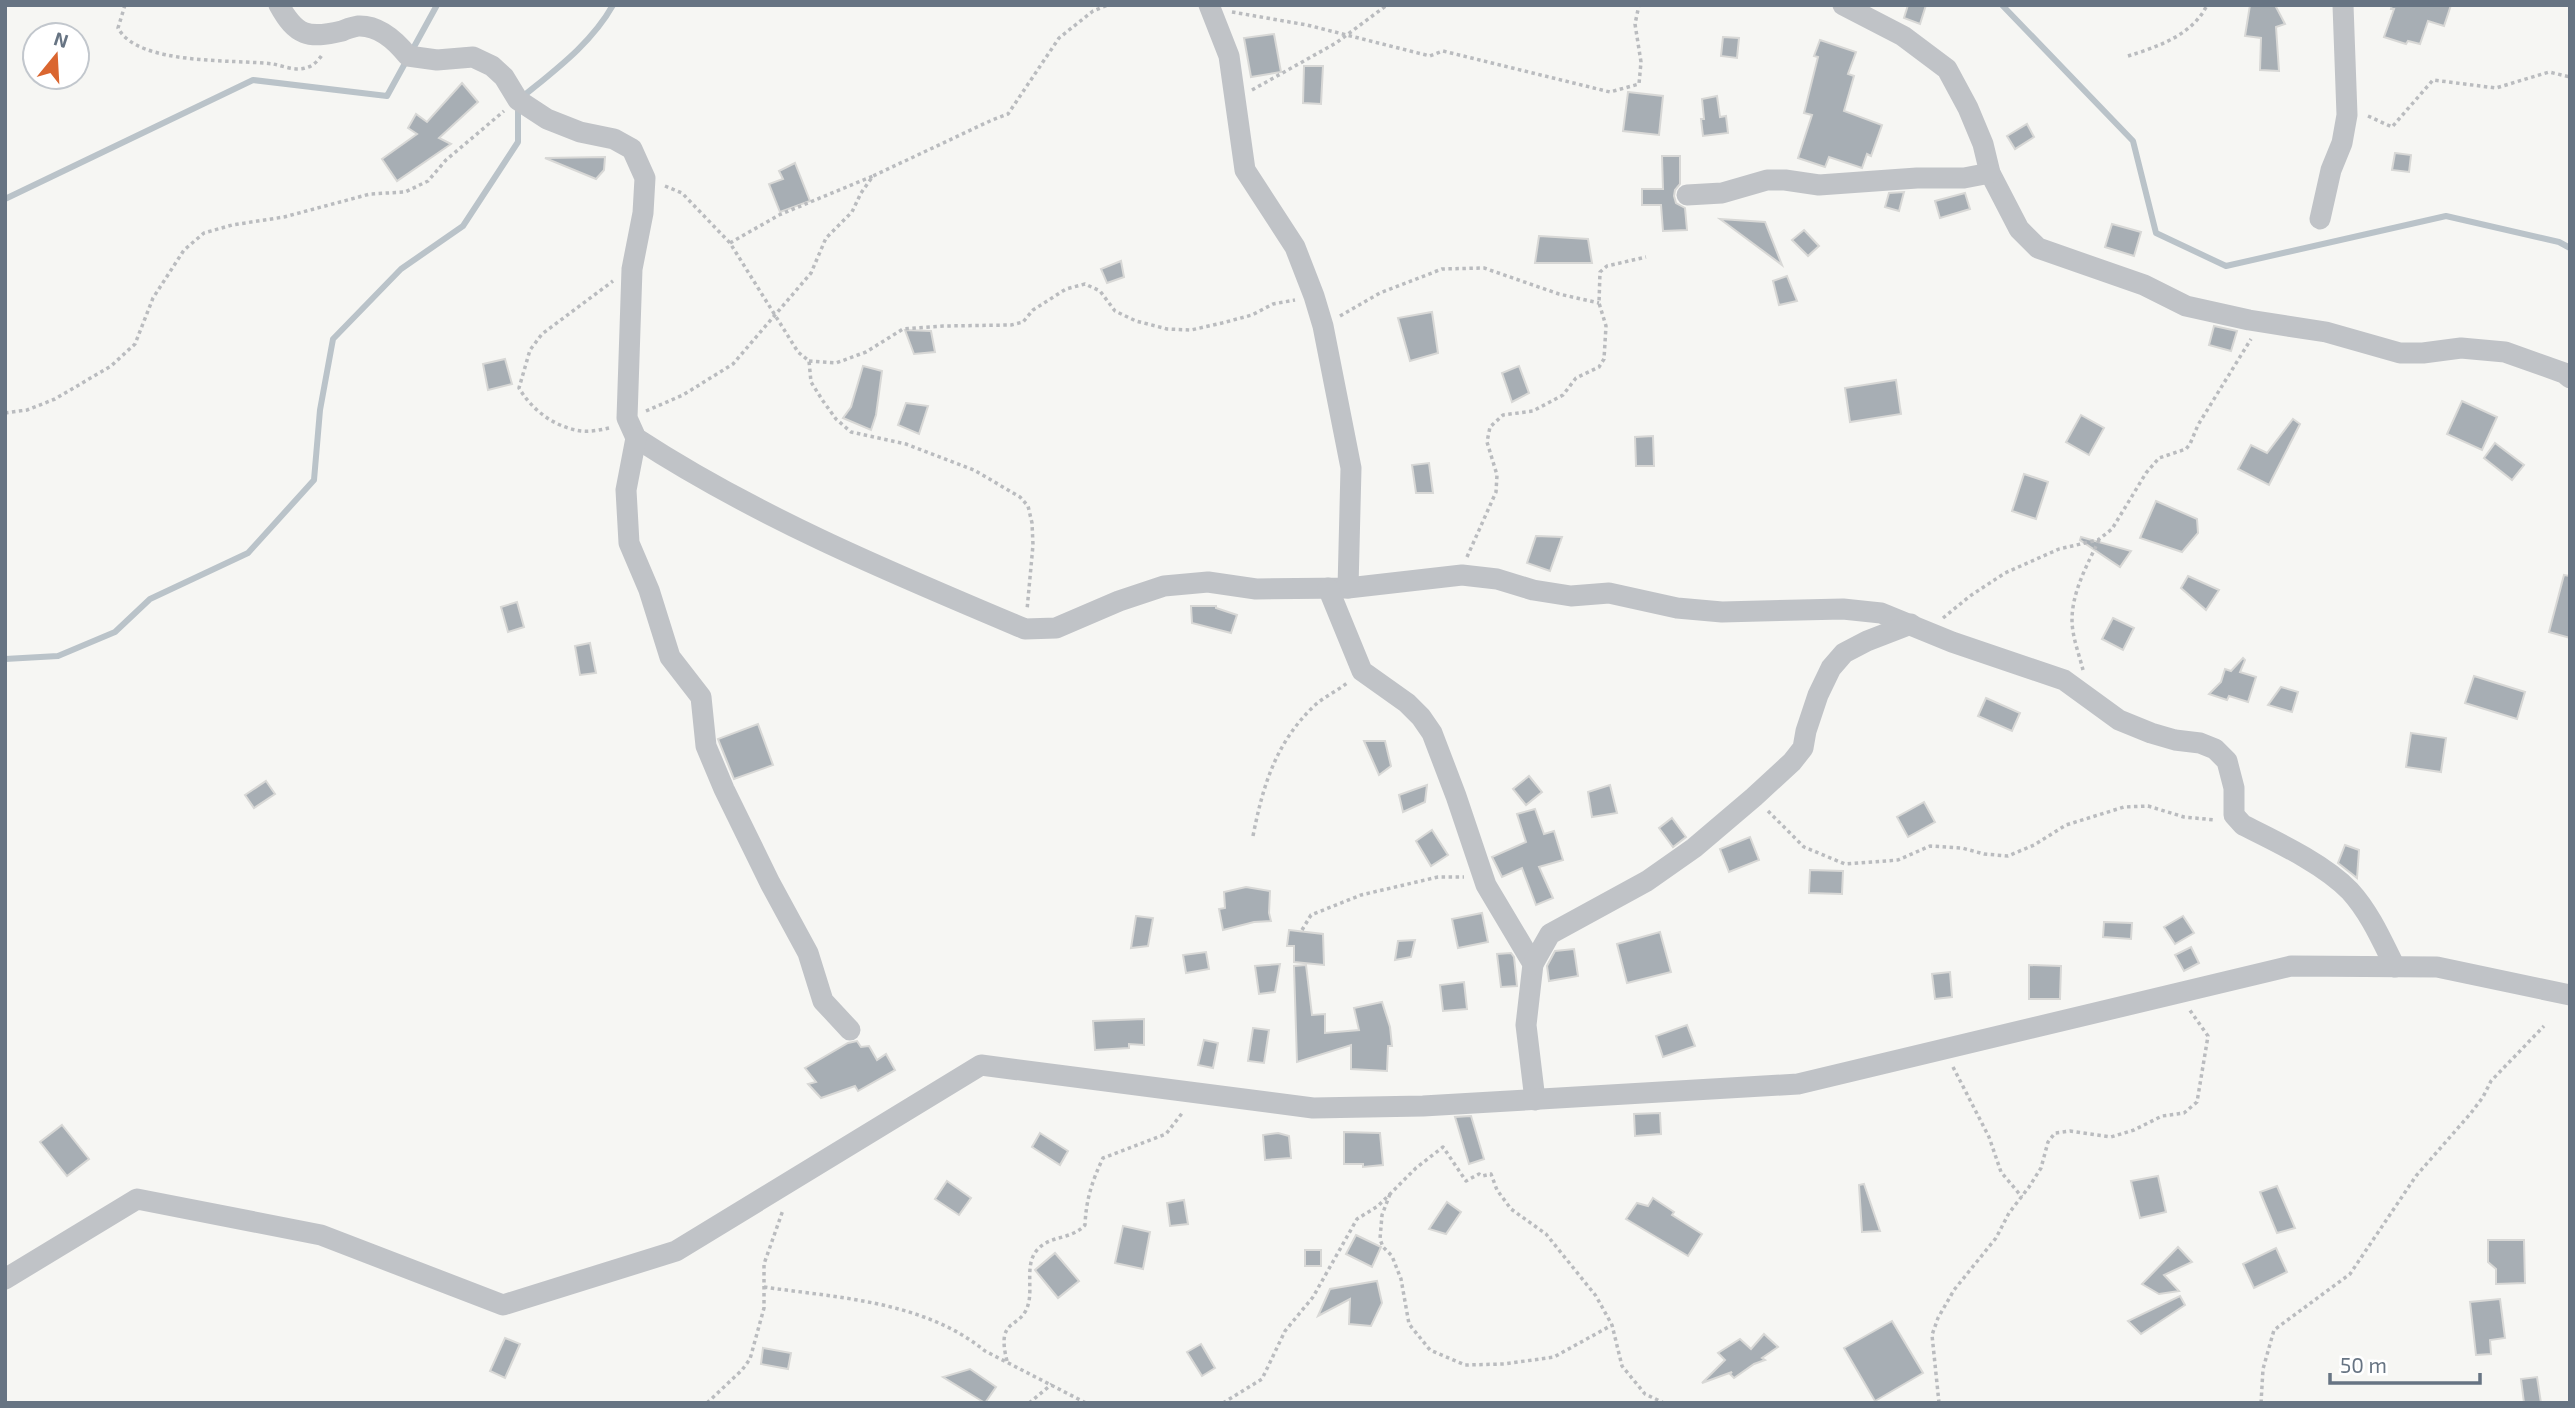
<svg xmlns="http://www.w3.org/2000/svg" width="2575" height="1408" viewBox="0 0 2575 1408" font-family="'Exo 2',sans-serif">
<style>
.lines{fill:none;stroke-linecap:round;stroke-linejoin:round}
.stream{stroke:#bac3c9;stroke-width:6}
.building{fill:#a7aeb4;stroke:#d8d8d6;stroke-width:2}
.path{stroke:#babcbf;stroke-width:3.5;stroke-dasharray:3.5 3.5;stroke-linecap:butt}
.minor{stroke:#c0c3c7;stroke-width:21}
</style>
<rect width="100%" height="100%" fill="#f6f6f3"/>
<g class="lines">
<g class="stream">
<path d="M2002,5L2133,141L2156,233L2226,266L2446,216L2559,242L2570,248"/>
<path d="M521,98C555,70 591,44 613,5"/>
<path d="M5,199L253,80L387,96L437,5"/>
<path d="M5,659L58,656L115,632L150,599L248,553L314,480L320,410L333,339L401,269L463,226L518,142V107"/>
</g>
</g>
<g class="building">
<path d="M1908,5H1926L1920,24L1904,18Z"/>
<path d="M2250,5H2275L2285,24L2276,27L2279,71L2260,70L2261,38L2245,36Z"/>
<path d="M2392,5H2451L2444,26L2428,21L2420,44L2408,41L2406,44L2384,37L2394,9H2391Z"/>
<path d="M1274,34L1281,72L1251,77L1244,38Z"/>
<path d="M1723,37L1739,38L1737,58L1721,56Z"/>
<path d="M1820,40L1856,52L1848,74L1854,76L1844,111L1882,125L1871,156L1867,154L1862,168L1829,157L1825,167L1798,158L1812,115L1804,113L1818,57L1814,56Z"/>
<path d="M1304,66H1323L1321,104L1303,103Z"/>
<path d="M462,83L478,102L439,138L451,144L397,181L382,159L417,134L408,128L416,114L427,122Z"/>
<path d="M1628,92L1663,96L1659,135L1623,131Z"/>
<path d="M1717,96L1720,117L1726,116L1728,133L1703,136L1701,119H1704L1702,99Z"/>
<path d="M2027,124L2034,137L2015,149L2007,136Z"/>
<path d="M2395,153L2411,155L2409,172L2392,170Z"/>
<path d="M1662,156H1680V184L1675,190L1674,196L1676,203L1685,208L1687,230L1663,231L1661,205H1642V189H1663Z"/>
<path d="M605,157L604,170L596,179L545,158Z"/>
<path d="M795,163L810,201L780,212L769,184L783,179L779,171Z"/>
<path d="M1904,192L1899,211L1885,207L1889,193Z"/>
<path d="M1965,193L1970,209L1940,218L1935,201Z"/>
<path d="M1720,219L1765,222L1782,265Z"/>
<path d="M2112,224L2141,232L2134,256L2105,247Z"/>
<path d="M1804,230L1819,246L1808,256L1792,240Z"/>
<path d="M1539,236L1588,239L1592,263H1535Z"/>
<path d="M1121,261L1124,277L1107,283L1101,269Z"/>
<path d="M1787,276L1797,301L1779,305L1773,281Z"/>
<path d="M1432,312L1438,353L1410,361L1398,318Z"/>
<path d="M2214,326L2237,331L2231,351L2209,345Z"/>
<path d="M905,330L931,331L935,352L914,354Z"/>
<path d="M505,359L512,384L488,390L483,364Z"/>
<path d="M863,366L882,371L876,415L871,430L843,418L851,407Z"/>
<path d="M1519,366L1529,393L1512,402L1502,373Z"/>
<path d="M1896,380L1901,414L1850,422L1845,388Z"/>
<path d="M2462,401L2497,417L2482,450L2447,434Z"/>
<path d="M906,403L928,406L919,434L898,425Z"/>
<path d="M2081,415L2104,428L2089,455L2066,442Z"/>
<path d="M2293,419L2300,424L2269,485L2238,469L2251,445L2267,453Z"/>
<path d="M1653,436L1654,466H1636L1635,437Z"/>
<path d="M2495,443L2524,465L2512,480L2484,458Z"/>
<path d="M1429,463L1433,493H1416L1412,465Z"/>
<path d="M2024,474L2048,482L2036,519L2012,511Z"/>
<path d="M2156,501L2197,519L2198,533L2182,552L2140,538Z"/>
<path d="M1536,536L1562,537L1550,571L1527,563Z"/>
<path d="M2081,537L2131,551L2120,567L2080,540Z"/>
<path d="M2564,575L2570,576V638L2549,632Z"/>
<path d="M2188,576L2219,590L2206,610L2181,588Z"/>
<path d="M517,602L524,627L508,632L501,607Z"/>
<path d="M1191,606H1216V608L1237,615L1231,633L1192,623Z"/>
<path d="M2113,618L2134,628L2123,650L2102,639Z"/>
<path d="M590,643L596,673L580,675L575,646Z"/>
<path d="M2243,658L2245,660L2240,672L2256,677L2248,702L2229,696L2227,700L2209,694L2221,682L2225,669L2231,671Z"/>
<path d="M2474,676L2525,692L2517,719L2465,703Z"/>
<path d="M2281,687L2298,692L2292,712L2268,705Z"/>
<path d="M1986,698L2020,713L2012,731L1978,716Z"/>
<path d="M758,724L773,765L734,779L718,739Z"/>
<path d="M2411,733L2446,738L2441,772L2406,767Z"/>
<path d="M1364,741H1385L1391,766L1379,775Z"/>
<path d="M1529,776L1542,792L1526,805L1513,789Z"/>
<path d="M266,781L275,794L254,808L245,795Z"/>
<path d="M1427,785L1425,802L1403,812L1399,795Z"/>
<path d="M1610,785L1617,813L1592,817L1588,792Z"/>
<path d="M1924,802L1935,822L1908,837L1897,817Z"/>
<path d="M1535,809L1544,834L1554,831L1563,860L1539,867L1553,898L1536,905L1522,868L1502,877L1492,857L1526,842L1517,814Z"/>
<path d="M1672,818L1686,837L1673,847L1659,828Z"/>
<path d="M1432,830L1448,855L1431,866L1416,841Z"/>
<path d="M1750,837L1759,860L1729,872L1720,849Z"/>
<path d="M2345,845L2359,850L2357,878L2338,863Z"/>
<path d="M1810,870L1843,871L1842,894L1809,893Z"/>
<path d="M1246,887L1270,891L1269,913L1271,921L1254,922L1223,930L1219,909L1225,908L1224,892Z"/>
<path d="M1482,913L1488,942L1458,948L1452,919Z"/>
<path d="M1136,916L1153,918L1148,946L1131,948Z"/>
<path d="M2183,916L2194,933L2175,944L2164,927Z"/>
<path d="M2104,922L2132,923L2131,939L2103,937Z"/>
<path d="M1289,930L1323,934L1324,965L1294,962V946H1287Z"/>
<path d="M1660,932L1671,972L1627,983L1617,944Z"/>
<path d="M1415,940L1411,957L1395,960L1398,941Z"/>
<path d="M2191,947L2199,963L2184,971L2175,955Z"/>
<path d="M1574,949L1578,976L1549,981L1547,966L1555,951Z"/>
<path d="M1206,952L1209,969L1186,973L1183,955Z"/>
<path d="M1511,953L1514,957L1517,986L1501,987L1497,954Z"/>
<path d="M1280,964L1275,992L1259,994L1255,966Z"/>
<path d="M1306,965L1312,1015L1325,1014V1033L1359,1030L1354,1008L1382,1002L1390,1027L1392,1046H1388L1387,1071L1351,1069V1045L1297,1062L1294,966Z"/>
<path d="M2029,965L2061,966L2060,999H2029Z"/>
<path d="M1950,972L1952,997L1935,999L1932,974Z"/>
<path d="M1464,982L1467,1009L1443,1011L1440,985Z"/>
<path d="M1144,1019V1045L1129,1044V1048L1095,1050L1093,1021Z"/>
<path d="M1687,1025L1695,1046L1663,1057L1656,1036Z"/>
<path d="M1253,1028L1269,1030L1264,1063L1248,1061Z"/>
<path d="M1204,1040L1218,1043L1213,1068L1198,1065Z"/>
<path d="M857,1041L861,1047L869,1046L877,1060L886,1054L895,1070L858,1091L855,1086L821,1098L808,1084L816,1082L805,1068L848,1043Z"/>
<path d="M1660,1113L1661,1134L1635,1136L1634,1114Z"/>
<path d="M1471,1116L1484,1159L1469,1164L1455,1117Z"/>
<path d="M62,1125L89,1159L67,1176L40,1142Z"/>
<path d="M1344,1132L1380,1133L1383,1165L1363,1167V1164H1344Z"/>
<path d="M1040,1133L1068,1151L1060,1165L1032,1147Z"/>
<path d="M1278,1133L1289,1136L1291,1158L1265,1160L1263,1135Z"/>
<path d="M2158,1176L2166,1212L2140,1218L2131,1181Z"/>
<path d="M947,1181L971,1198L959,1215L935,1199Z"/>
<path d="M1864,1184L1880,1231L1862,1232L1859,1185Z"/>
<path d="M2277,1186L2295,1228L2277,1233L2260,1192Z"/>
<path d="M1653,1198L1674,1212L1672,1215L1702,1234L1688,1256L1626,1219L1637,1203L1648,1206Z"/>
<path d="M1184,1200L1188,1224L1170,1226L1167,1203Z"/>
<path d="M1447,1202L1461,1212L1446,1234L1429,1229Z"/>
<path d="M1123,1226L1150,1232L1143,1269L1115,1263Z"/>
<path d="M1356,1235L1381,1247L1372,1267L1346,1254Z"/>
<path d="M2488,1240H2524L2525,1283L2496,1284V1269L2488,1262Z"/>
<path d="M2178,1247L2192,1262L2164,1275L2179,1291L2159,1294L2142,1284Z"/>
<path d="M2276,1248L2287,1272L2254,1288L2243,1264Z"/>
<rect x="1305" y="1250" width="16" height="16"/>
<path d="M1055,1253L1079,1281L1058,1298L1035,1270Z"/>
<path d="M1377,1281L1382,1303L1371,1326L1349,1324L1350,1299L1318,1316L1330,1289Z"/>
<path d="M2180,1296L2185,1305L2141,1334L2128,1321Z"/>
<path d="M2500,1299L2505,1338L2490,1340L2491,1354L2476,1355L2470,1302Z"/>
<path d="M1892,1321L1923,1373L1875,1401L1844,1348Z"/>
<path d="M1764,1334L1778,1347L1762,1358L1765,1360L1754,1364L1734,1378L1730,1374L1732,1372L1702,1383L1725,1360L1718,1353L1740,1339L1751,1349Z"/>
<path d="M505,1338L520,1344L505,1378L490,1371Z"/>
<path d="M1201,1344L1215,1368L1202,1376L1187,1352Z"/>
<path d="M763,1348L791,1353L788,1369L761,1364Z"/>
<path d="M970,1369L996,1387L985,1403L943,1377Z"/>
<path d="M2537,1377L2541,1403H2524L2521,1379Z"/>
</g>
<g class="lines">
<g class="path">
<path d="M125,5L118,28C138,66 235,59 273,64C283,66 295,71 305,68C312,67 318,61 322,55"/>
<path d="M1232,12L1307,25L1430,56L1443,51L1610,92L1639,84L1641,62L1635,24L1639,5"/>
<path d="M2128,56C2157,47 2193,35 2207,5"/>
<path d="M1252,90L1336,43L1387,5"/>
<path d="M2368,116L2392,127L2433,80L2496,88L2549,72L2570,77"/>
<path d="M665,186L682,193L730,243L798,352L809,361L811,382L823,401L836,419L851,432L906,444L974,470L1020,497L1028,506L1032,523L1033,545L1027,610"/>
<path d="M730,243L779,215L873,176"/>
<path d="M1340,316L1380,293L1442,269L1484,268L1559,294L1599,303"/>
<path d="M809,361L836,363L866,352L903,329L943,326L1011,325L1023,322L1033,310L1066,289L1085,284L1100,291L1115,311L1136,321L1167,329L1191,330L1222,323L1252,315L1273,304L1295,300"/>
<path d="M646,411L683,395L733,364L811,273L826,238L852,212L861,193L873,176L992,120L1008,114L1059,38L1093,11L1108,5"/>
<path d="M5,413L27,410L55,399L111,366L135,344L153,298L184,250L204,233L232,225L284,217L370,194L405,192L428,181L446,160L504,111"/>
<path d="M609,428C600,430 590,432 581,431C554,427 532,410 519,388L530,350L542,334L613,281"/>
<path d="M1467,557L1496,492L1497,475L1487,442L1490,427L1503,415L1533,411L1563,395L1576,378L1599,367L1604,359L1606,326L1599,303L1600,272L1607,266L1646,257"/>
<path d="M1943,618L1970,596L2005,573L2059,549L2098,540L2112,529L2146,473L2159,458L2186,449L2190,444L2198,425L2251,339"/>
<path d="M2083,670C2079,654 2072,636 2072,620C2072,592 2087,565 2099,540"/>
<path d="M1768,811L1804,847L1845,864L1898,860L1930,846L1962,848L1984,854L2008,856L2034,845L2066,825L2124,807L2148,806L2184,817L2215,820"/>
<path d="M1253,836C1263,785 1276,742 1315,705C1324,697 1337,691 1347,683"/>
<path d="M1302,930L1311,915L1361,895L1438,877H1464"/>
<path d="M1953,1067L1989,1137L2001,1172L2022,1197"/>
<path d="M1390,1194L1382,1215L1380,1239L1383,1247L1392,1256L1401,1279L1409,1324L1430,1350L1465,1365L1504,1364L1554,1357L1612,1325"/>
<path d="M764,1287C839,1298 924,1301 985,1351L1086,1403"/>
<path d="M1007,1361C995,1314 1023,1332 1029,1301C1032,1285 1025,1262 1038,1249C1051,1235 1071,1240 1085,1225C1086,1200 1092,1181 1103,1158L1166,1134L1183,1112"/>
<path d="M707,1403L742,1370L750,1359L764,1308V1264L783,1210"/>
<path d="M1029,1403L1052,1384"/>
<path d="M1223,1403L1262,1379L1285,1331L1313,1297L1357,1219L1378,1206L1416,1168L1443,1147L1466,1181L1479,1174L1482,1176L1491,1174L1497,1190L1511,1209L1546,1234L1596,1296L1612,1325L1622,1366L1645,1394L1664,1403"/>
<path d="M1939,1403L1932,1335L1938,1318L1954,1290L1996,1238L2009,1213L2029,1187L2041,1168L2048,1142L2055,1133L2070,1131L2111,1137L2134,1130L2162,1116L2184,1113L2197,1102L2208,1036L2189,1009"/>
<path d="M2261,1403L2263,1369L2274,1330L2350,1274L2416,1176L2471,1113L2483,1097L2491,1081L2544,1026"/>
</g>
<g class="minor">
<path d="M279,5C296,36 308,39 342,31C346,29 353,27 358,26C378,25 396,41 408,56L437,60L473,57L492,66L504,77L518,100L547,119L580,132L614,139L632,149L645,178L643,213L632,269L627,418L636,438C757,517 892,573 1025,629L1056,628L1119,601L1164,586L1208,582L1256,589L1348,588L1462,575L1497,579L1533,590L1571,596L1609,593L1677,608L1722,612L1843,609L1881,613L1952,642L2064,680L2119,720L2151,733L2175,740L2200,743L2215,749L2227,761L2234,788V815L2243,825C2277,842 2324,864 2350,891C2370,913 2382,941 2395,967"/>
<path d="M1209,5L1229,56L1245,170L1295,247L1314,296L1323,326L1351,468L1348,588"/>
<path d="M1843,5L1903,36L1947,69L1968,108L1983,144L1990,173L2019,229L2038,248L2144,285L2186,306L2249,320L2326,332L2400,353H2423L2461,348L2505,352L2564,373L2570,378"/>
<path d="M1687,195L1722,193L1767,180H1785L1819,185L1917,178H1964L1990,173"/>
<path d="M2320,219L2331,170L2342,143L2347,115L2343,5"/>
<path d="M636,438L626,490L629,543L649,590L670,657L701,697L706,746L724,789L770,883L808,953L823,1001L850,1030"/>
<path d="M1328,588L1362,671L1407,703L1421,717L1432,733L1456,796L1486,885L1533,964L1526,1025L1535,1100"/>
<path d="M1533,964L1550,934L1647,881L1694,848L1754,797L1792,762L1803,748L1806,731L1818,695L1831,668L1844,653L1867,641L1911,624"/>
<path d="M5,1279L137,1199L321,1235L503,1305L676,1251L981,1065L1313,1108L1423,1106L1798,1084L2291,966L2437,967L2570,995"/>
</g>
</g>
<rect width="2575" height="1408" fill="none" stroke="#677483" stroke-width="14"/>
<g transform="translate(56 56) rotate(18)"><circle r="33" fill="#ffffff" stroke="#c2c7cd" stroke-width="2"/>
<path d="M0-5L12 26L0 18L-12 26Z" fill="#da6630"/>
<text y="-10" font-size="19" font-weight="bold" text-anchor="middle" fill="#677483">N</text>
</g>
<path d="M2330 1373v10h150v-10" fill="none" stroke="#677483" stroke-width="3.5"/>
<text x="2340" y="1373" font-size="21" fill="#677483" stroke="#ffffff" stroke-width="5" paint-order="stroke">50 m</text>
</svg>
